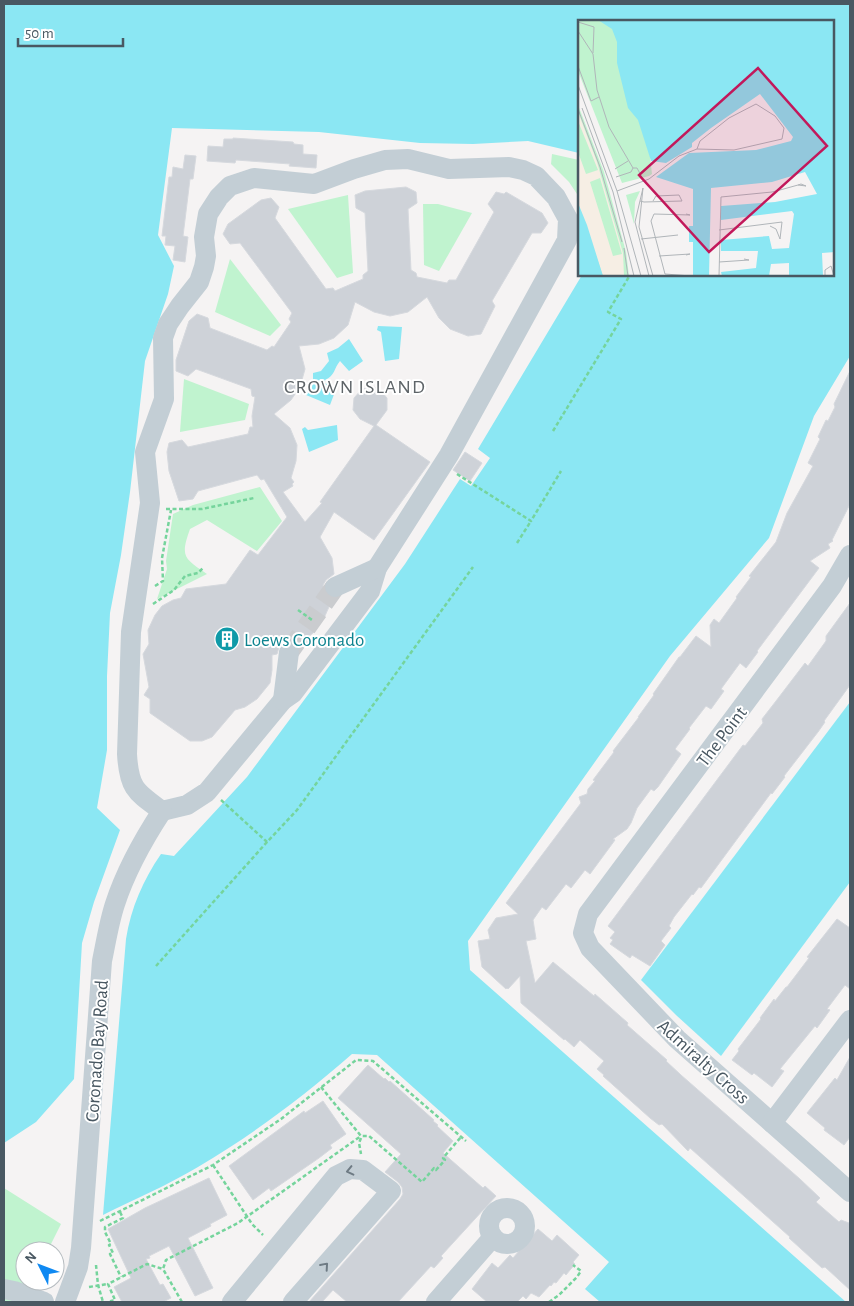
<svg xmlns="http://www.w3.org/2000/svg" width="854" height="1306" viewBox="0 0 854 1306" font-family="'Alegreya Sans',sans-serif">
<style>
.green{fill:#c0f3cf}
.water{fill:#8be7f3}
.building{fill:#ced2d8;stroke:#d6d9de}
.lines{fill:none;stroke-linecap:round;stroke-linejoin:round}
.minor-tunnel{stroke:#cacccf;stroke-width:20;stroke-dasharray:20 10;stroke-linecap:butt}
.path{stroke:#75d49c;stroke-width:2.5;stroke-dasharray:4 2.5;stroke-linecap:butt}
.minor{stroke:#c3ced5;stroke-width:20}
.oneway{stroke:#6e7b84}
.labels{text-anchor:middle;stroke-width:4;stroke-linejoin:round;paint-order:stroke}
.culture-label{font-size:19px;fill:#0d838f;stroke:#fff;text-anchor:start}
.street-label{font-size:19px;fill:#495862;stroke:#fff}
.neighbourhood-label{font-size:20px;letter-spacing:1px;fill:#5e6468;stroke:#fff}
.inset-road{fill:none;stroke:#b0b5b9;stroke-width:1}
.view{fill:#c2185b;fill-opacity:0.15;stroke:#c2185b;stroke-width:2.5}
.inset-edge{fill:none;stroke:#495862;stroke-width:2.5}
</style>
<rect width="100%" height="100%" fill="#f5f3f3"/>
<g class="green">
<path d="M552,154L579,160V197L569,182L551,164Z"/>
<path d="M348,195L353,273L337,278L288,209Z"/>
<path d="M423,204H438L472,213L439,271L424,265Z"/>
<path d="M230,259L281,325L270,336L215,312Z"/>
<path d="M184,379L249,404L245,420L180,432Z"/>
<path d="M260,487L282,521L257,551L207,520L190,529C180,557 184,558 207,574L157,599L167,569L166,561L173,514L193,505Z"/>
<path d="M4,1188L61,1224L50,1246L59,1251L55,1260V1251H25V1281H32L21,1302H4Z"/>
</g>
<g class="water">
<path d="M4,4H850V356L814,416L769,538L670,656L468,941L470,970L846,1302H600L585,1289L609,1262L377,1055L352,1054C304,1096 254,1134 198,1167C168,1185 135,1199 103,1215L126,939C131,908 143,880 161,854L174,856L247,777L405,564L460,479L471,486L490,458L478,449L582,275H833V21H579V153L528,141L473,144L420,143L319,132L172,128L158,235L174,266L168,294L145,361L130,492L121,555L110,613L107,676V750L97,808L120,830L94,902L82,943L74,1079L36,1122L4,1143Z"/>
<path d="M378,326L402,327L399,359L385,361L381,332L377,330Z"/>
<path d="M349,339L363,361L349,371L340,361C334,368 335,376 325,380V383L336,389L330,405L306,395L313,381V373L321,371L329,361L327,353L338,348Z"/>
<path d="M337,425L338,440L309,452L302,429L305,427L308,430Z"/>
<path d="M850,702V882L721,1056L676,1015L641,980Z"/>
</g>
<g class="building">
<path d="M233,138L293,142L294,144L303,145V154L317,155L316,168L289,166L290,164L236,160L235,163L207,161L208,146L223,147L224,139H233Z"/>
<path d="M185,155L196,156L193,179H190L183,236L188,237L185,262L173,260L175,246L165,245L166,236H162L169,177H172L173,167L183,169Z"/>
<path d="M406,187L416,192L417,203L408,209L411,270L416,273L417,277L447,283L449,280H456L494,212L488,204L496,192L504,194L506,192L542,213L548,223L541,233H532L492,301L495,306L481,334L468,336L450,329L439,318L427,297L408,312L390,316L374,312L355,302L348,325L334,338L319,344L299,346L305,369L300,387L291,400L274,414L290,428L297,445L296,461L291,478L294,482L292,484L293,486L283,492L305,522L322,503L320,502L374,426L360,419L353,410L354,398L362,389L374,387L380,390L387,398V410L376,425L430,462L374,540L334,512L320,537L332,558L334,574L326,580L323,585L324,592L328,596L333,598L324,618L313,633L298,645L290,640L285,641L280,644L277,654L272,655V670L270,683L257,699L245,707L235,710L212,737L202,741H190L150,713V699L144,695L149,687L143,654L149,644L148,630L155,615L162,606L173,600L181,598L186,589L226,584L250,550L258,555L287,517L264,479L261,480L257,475L198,491L193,499L179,501L169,471L167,452L169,443L182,440L188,447L248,434L250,427H253L252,416L255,397L252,396L251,389L196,369L188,376L176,371V360L189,321L197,314L208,318L210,328L267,350L272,346L274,347L291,322L289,319L292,313L240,243L230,244L223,234L228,224L261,200L271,198L279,207L275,218L326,289L333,288L335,291L363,279V275L368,271L365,213L356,208L355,195L365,191Z"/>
<path d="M850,371V504L832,540L833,541L828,544L830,548L810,561L819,568L757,651L758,652L746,668L740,663L721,689L724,691L711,709L706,706L689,728L690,729L675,749L681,754L658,787L654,791L651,789L637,808L631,823L627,829L613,839L615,840L590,874L585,870L571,888L566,884L546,910L542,907L533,920L536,939L526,941L535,983L553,962L594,996L595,994L628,1023L627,1025L667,1060L666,1061L681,1075L800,1179L820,1198L816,1202L839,1222L841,1220L849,1223L850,1227V1290L825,1267L822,1268L789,1238L790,1237L690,1148L688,1151L662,1124L659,1125L650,1118L603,1076L604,1075L597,1069L604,1061L580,1040L574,1047L565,1039L564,1040L521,1003L520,976L508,989L507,988L506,989L482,967L478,941L490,939L488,930L496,918L518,914L506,903L581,803L579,797L587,794L588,789L595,781L593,780L614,752L613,751L639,717H638L654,695L653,694L679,657H680L696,636L711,647L710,625L714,619L719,623L737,598L736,597L751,577L749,576L776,542L787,513L813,466L808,463L820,439L818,437L826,420L828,421L835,407L834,404Z"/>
<path d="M465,452L482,463L470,481L453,470Z"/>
<path d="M850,603V685L824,721L825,722L818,732L784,776L785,777L772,794L771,793L701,888L699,887L693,895L692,894L674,917L669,926L671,928L661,941L665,945L650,966L632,955L630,958L610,944L613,940L610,938L615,932L608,926L743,745L745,746L763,723L762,719L776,701L805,663L808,666L826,641V636Z"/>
<path d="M837,919L850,928V989L845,985L827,1009L830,1010L817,1028L815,1026L780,1069L784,1071L772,1087L754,1073L752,1075L732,1060L739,1051L738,1049L761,1019L760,1018L774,999L775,1001L786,987H787L809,958L807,957Z"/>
<path d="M850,1057V1137L844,1145L824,1130L825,1128L807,1113L835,1078L837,1080Z"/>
<path d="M368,1065L384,1079L385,1078L389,1082L390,1081L434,1120L433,1121L438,1125L437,1126L453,1141L443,1153L483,1188L485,1186L496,1196L441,1256L443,1258L434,1268L431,1266L398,1302H347L333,1290L322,1302H309L400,1199L403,1194L402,1187L398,1182L385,1172L401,1154L338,1098Z"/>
<path d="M323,1101L346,1134L330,1145L332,1148L319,1158L271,1191L269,1188L253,1200L229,1166L304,1111L305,1113Z"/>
<path d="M209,1178L227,1215L210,1224L211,1226L188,1238L213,1288L195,1296L169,1246L149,1256L150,1258L146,1259L160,1285L163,1284L171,1298L163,1302H122L114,1287L131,1278L108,1229L145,1208Z"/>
<path d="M538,1229L552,1241L557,1235L579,1255L573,1262L575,1264L566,1275L564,1273L556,1283L554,1282L551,1286L550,1285L539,1297L531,1293L526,1299L523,1296L517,1302H487L472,1289L492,1263L498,1268L510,1255L513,1258Z"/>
</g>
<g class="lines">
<path class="minor-tunnel" d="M289,652L335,587"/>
<g class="path">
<path d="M553,431L621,319L608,312L630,275"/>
<path d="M457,474L531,521L561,471"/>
<path d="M166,509H202L254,498"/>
<path d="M517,543L531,521"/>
<path d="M155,586L163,581L162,558L171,510"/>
<path d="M153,604L174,590L185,576L198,573L204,567"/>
<path d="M298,610L312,620"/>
<path d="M221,800L267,842L297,810L473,567"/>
<path d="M156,966L267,842"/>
<path d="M321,1087L361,1136H369L422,1182L434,1168L436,1170L445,1160L443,1158L461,1137"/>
<path d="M361,1138L359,1143L361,1154"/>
<path d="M213,1165L252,1224L263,1235"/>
<path d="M120,1212L123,1218L105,1227V1232L111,1244L109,1245L113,1253L110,1254L121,1277"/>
<path d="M521,1215L527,1208"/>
<path d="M100,1221L213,1165L281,1119L356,1060L373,1061L466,1141"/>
<path d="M96,1265L98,1285L103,1302"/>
<path d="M89,1287L108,1284"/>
<path d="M112,1302L111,1301L115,1300L108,1284L147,1264L163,1269"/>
<path d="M182,1302L163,1269L166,1260L238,1223L361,1136"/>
<path d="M549,1302L559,1295L577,1277L581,1271L573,1265"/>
</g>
<g class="minor">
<path d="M408,159L449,169L509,167L523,170L536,176L556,197L568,219L567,240L449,455L377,568L370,591L293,693L283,700L207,792L187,805L162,811C136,792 129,789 127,754L131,632L150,503L145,452L164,399L163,338L168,324L180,306L199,282L204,267L206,256L204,237L208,214L219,197L230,186L254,178L314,184L354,169L385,160Z"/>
<path d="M850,555L832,586L588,914L583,933L590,948L677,1039L850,1192"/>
<path d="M335,587L377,568"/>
<path d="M283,700L289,652"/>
<path d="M772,1123L850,1020"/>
<circle cx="507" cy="1226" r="18"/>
<path d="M4,1289L14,1291L44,1302"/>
<path d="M65,1302L78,1267L81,1248L102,961C106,942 109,922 115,904C126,870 143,840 162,811"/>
<path d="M232,1302L336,1176L350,1169L363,1170L391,1191L293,1302"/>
<path d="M436,1302L493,1237"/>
</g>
</g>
<defs><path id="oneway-chevron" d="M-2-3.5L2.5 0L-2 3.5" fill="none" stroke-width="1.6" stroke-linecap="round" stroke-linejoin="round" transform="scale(1.25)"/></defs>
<g class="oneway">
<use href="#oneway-chevron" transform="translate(350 1171) rotate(167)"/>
<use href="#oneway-chevron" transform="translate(325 1266) rotate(-49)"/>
</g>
<defs>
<symbol id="building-disc" viewBox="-11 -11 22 22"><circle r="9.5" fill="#0f9aa8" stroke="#fff"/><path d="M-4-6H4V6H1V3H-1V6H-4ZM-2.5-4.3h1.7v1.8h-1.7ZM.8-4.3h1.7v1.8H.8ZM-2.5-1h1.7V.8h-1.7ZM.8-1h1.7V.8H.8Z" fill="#fff"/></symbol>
</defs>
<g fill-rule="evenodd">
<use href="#building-disc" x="213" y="625" width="28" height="28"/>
</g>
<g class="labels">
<g class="culture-label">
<text x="244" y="646">Loews Coronado</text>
</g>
<g class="street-label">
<text transform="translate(721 736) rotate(-53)" y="7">The Point</text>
<text transform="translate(96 1051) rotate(-86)" y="7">Coronado Bay Road</text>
<text transform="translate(704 1061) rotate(42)" y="7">Admiralty Cross</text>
</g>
<g class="neighbourhood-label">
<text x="355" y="393">CROWN ISLAND</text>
</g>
</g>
<g transform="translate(578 20)">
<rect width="256" height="256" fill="#f5f3f3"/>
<path d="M0,0H26L35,6L71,128L74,154L71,156L44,163L0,51ZM0,85L26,152L48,232L51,256H0ZM62,171L57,182L56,204L48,175Z" fill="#c0f3cf"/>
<path d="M0,92L19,142L45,233L46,256H25L0,183V132L8,154L20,150L0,101ZM22,158L44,234L35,236L12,162Z" fill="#f6eee4" fill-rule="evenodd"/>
<path d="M20,0H256L257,232L244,233L245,256H211V243L193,244L191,256H144L143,252L178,248L180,231H143V220L191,216L194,229L211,228L216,194L214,191L143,200V186L197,182L239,174L227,152L194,162L133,168L131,256H115V222H111V206H115V169L78,157L111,133L178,130L213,121L215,117L182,74L133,108L114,123V127L88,143L73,141L60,100L50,88L39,43V22L34,9ZM0,183L9,205L25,256H0Z" fill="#8be7f3"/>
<path class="inset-road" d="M0,2L16,7L15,33M0,11L15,34L19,70L31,107L55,148L53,152L38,157M0,46L13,81L21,77M0,65L39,171L63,256M178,84L197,96L206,108L204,119L156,130L119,129L122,121L151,98ZM4,88L35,172L56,256M0,89L22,147L44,222M55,148H59L66,161M37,149L50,141M39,171L71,159L101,136L119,129M62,181L66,182L104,181L101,175L78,176L75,181M108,194L112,195L76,194L73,201L87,254L113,256M141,210L204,202L202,219L198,209L192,206M63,219L100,215M46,228L50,256M81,236L112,234L108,235M141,242L171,240L166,239M71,256L57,202L65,168L61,207L75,256M141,256L143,177L194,172L202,170L220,165L223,164L228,166L220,165M247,256V250L253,246L256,256"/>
<path class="view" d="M180,48L249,126L131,232L61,155Z"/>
<rect width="256" height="256" class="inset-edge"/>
</g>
<rect width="854" height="1306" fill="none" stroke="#495862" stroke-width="10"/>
<g transform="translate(40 1266) rotate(312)"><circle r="24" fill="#ffffff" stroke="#b6bcc0"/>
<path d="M0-4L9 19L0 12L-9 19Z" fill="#0f89f2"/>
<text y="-8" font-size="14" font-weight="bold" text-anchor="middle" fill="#495862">N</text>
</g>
<path d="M18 38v8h105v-8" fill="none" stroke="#495862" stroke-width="2.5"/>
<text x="25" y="38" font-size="15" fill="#495862" stroke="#ffffff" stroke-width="4" paint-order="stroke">50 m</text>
</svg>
